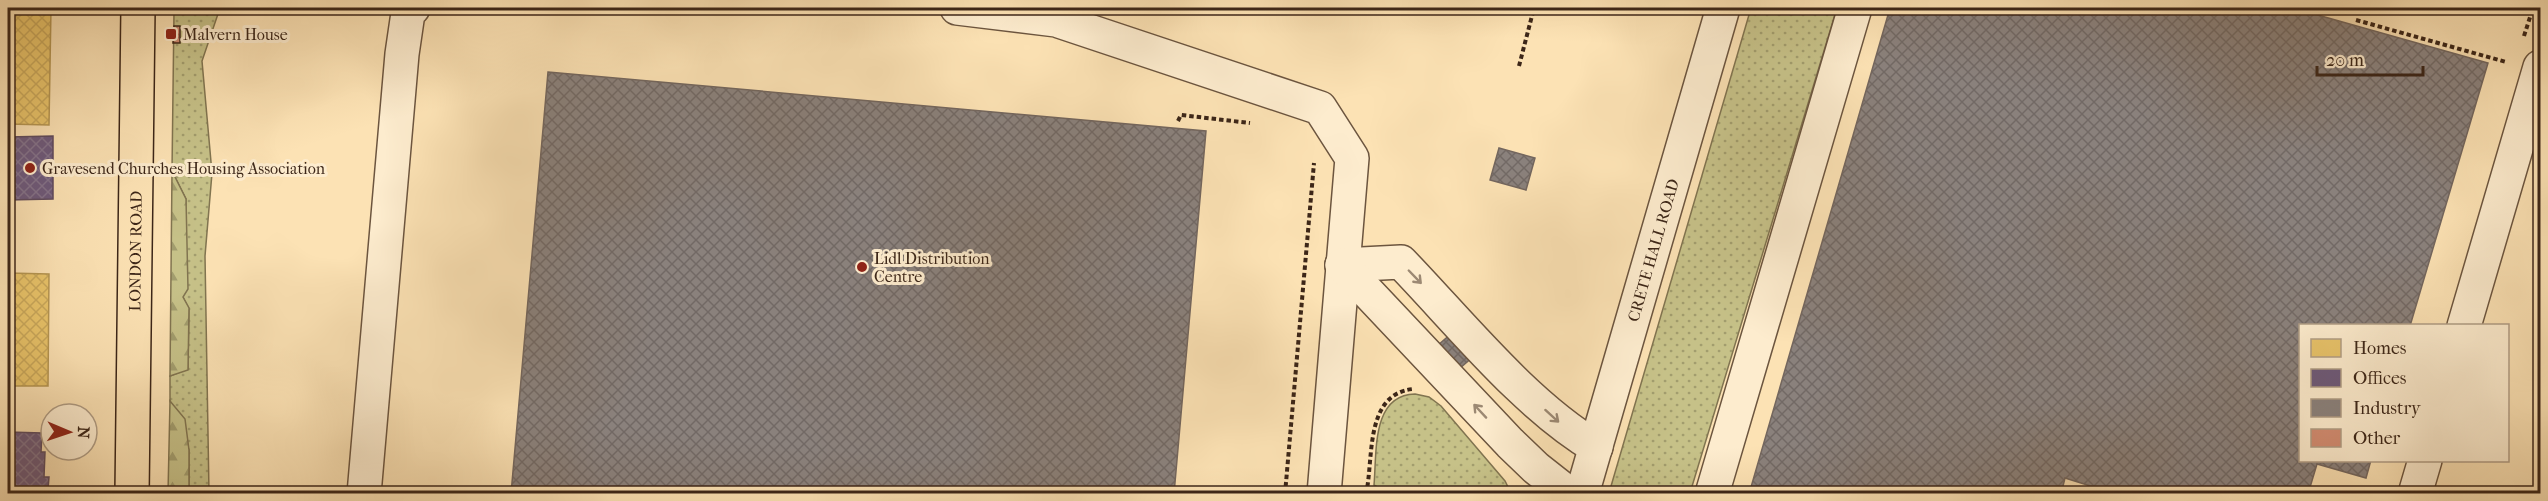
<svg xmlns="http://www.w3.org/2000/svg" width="2548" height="501" viewBox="0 0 2548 501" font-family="'IM FELL French Canon',serif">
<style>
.grass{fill:url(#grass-dots);stroke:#817450;stroke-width:1.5}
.forest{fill:url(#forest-firs);stroke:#817450;stroke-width:1.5}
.homes{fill:url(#homes-cross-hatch);stroke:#b59551;stroke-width:1.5}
.offices{fill:url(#offices-cross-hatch);stroke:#5e4a5d;stroke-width:1.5}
.industry{fill:url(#industry-cross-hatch);stroke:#73665e;stroke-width:1.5}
.building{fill:url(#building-cross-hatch);stroke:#3c2618;stroke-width:1.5}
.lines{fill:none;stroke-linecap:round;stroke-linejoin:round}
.minor-casing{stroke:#6c553f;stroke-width:36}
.major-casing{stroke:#3c2618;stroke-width:36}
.path{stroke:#3c2618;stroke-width:4;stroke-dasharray:4.5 3;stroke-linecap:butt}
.minor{stroke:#fdecce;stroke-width:33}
.major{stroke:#fce2b4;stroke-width:33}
.oneway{stroke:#9c8973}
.poi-dot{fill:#8f2418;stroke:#fdecce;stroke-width:2}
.labels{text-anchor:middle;stroke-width:6;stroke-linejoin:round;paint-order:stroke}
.poi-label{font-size:16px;fill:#3c2618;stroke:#fdecce;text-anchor:start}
.street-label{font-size:16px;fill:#3c2618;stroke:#fdecce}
</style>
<defs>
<pattern id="grass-dots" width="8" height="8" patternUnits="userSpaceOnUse" patternTransform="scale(1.5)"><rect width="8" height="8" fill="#c6c188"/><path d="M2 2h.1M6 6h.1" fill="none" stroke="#a29d6e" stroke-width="1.8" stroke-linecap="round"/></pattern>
<pattern id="forest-firs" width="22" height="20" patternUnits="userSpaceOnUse" patternTransform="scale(1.5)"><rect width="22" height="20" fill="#c6c188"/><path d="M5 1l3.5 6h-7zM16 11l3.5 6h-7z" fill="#a29d6e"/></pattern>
<pattern id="homes-cross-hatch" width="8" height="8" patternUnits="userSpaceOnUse" patternTransform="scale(1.5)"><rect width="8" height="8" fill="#e9c46a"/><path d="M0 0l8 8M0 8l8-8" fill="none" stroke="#c9a85b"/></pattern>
<pattern id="offices-cross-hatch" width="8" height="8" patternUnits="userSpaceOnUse" patternTransform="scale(1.5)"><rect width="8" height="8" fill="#6d597a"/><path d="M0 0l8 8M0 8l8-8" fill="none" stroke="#83728a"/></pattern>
<pattern id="industry-cross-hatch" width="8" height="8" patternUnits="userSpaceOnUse" patternTransform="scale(1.5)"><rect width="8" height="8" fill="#8a817c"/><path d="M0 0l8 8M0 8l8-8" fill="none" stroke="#726965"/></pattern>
<pattern id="building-cross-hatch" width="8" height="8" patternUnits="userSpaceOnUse" patternTransform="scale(1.5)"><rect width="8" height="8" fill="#d28c72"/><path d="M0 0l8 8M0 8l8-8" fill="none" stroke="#ac725d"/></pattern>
</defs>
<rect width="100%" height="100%" fill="#fce2b4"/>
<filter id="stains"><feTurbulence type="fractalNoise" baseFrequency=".00333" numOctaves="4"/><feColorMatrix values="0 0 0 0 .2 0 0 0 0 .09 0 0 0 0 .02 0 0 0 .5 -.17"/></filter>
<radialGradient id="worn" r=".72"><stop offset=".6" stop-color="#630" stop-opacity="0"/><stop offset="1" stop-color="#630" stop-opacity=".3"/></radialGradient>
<g class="grass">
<path d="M199,8H220L202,61L212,173L205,256L209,493H189V450L170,401V376L188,369L189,309L183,297L186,199L172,171L174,12H196Z"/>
<path d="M1751,8H1837L1690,493H1609Z"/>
<path d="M1415,394L1429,397L1441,406L1505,481L1511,493H1387L1374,485C1377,453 1371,395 1415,394Z"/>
</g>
<g class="forest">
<path d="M172,171L186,199L188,289L183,297L189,308L188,370L170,376Z"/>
<path d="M170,401L185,419L189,450V493H168Z"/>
</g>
<g class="homes">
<path d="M8,8H51L49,125L8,124Z"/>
<path d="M8,273L49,274L48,386H8Z"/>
</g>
<g class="offices">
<path d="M53,136V199L8,200V137Z"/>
<path d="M8,432L42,433L41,452H45L44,477H49L48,489H44V494H8Z"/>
</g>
<g class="industry">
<path d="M1890,8H2293L2488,63L2410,326H2300V460H2371L2366,478L2317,464L2308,494H2116L2065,478L2061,494H1749Z"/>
<path d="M548,72L1206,131L1174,494H511Z"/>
<path d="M1499,148L1535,158L1526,190L1490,180Z"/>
<path d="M1453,332L1474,356L1459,369L1437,346Z"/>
</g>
<path class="building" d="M174,26H180V43H173Z"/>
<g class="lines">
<defs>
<g id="minor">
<path d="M957,8L1056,20L1320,108L1352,158L1324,494"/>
<path d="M1342,265L1401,262C1459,322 1525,405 1596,447"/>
<path d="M1342,265L1510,443L1536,468L1569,494"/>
<path d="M2464,326L2540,67"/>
<path d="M364,494L402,54L408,13L413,8"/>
<path id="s1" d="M1582,494L1723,8"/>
<path d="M1712,494L1855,8"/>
<path d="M2415,494L2425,460"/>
</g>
<g id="major">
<path id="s2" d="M132,494L138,8"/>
</g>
</defs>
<use href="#minor" class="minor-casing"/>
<use href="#major" class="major-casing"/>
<g class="path">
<path d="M2356,20L2506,62"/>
<path d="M2524,36L2533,8"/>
<path d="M1519,66L1534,8"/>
<path d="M1178,121L1181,115L1250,123"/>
<path d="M1285,494L1314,163"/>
<path d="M1366,494C1374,459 1364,394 1413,389"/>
</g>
<use href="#minor" class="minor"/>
<use href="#major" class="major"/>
</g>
<defs><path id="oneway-shaft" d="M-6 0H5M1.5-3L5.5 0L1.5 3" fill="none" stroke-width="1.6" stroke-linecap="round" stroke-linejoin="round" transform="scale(1.5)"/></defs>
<g class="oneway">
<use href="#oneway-shaft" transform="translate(1415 277) rotate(46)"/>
<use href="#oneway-shaft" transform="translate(1480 411) rotate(-133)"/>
<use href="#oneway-shaft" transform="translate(1552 416) rotate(42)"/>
</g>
<g class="poi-dot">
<rect x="165" y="28" width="12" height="12" rx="3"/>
<circle cx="30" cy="168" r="6"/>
<circle cx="862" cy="267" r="6"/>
</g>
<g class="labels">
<g class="poi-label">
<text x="183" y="40">Malvern House</text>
<text x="42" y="174">Gravesend Churches Housing Association</text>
<text x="874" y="264">Lidl Distribution<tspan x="874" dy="18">Centre</tspan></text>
</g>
<g class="street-label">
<text dy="6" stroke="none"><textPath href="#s2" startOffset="243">LONDON ROAD</textPath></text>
<text dy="6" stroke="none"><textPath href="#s1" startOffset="254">CRETE HALL ROAD</textPath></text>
</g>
</g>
<rect width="2548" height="501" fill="none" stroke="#fce2b4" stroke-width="30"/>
<rect x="9" y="9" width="2530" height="483" fill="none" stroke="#3c2618" stroke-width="3"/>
<rect x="15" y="15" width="2518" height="471" fill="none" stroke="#3c2618" stroke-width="1.5"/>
<rect x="2299" y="324" width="210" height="138" fill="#fdecce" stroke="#b09d85" stroke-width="1.5"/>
<rect x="2311" y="339" width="30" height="18" fill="#e9c46a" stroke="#b09d85" stroke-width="1.5"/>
<text x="2353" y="354" font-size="18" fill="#3c2618">Homes</text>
<rect x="2311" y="369" width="30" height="18" fill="#6d597a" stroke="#b09d85" stroke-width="1.5"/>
<text x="2353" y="384" font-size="18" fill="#3c2618">Offices</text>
<rect x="2311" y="399" width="30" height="18" fill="#8a817c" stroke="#b09d85" stroke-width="1.5"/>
<text x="2353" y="414" font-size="18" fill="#3c2618">Industry</text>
<rect x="2311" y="429" width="30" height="18" fill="#d28c72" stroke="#b09d85" stroke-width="1.5"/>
<text x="2353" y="444" font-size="18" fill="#3c2618">Other</text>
<g transform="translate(69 432) rotate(92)"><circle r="28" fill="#fdecce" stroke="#b09d85" stroke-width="1.5"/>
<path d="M0-4.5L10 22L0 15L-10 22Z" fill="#8f2418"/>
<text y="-9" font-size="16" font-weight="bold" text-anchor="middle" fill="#3c2618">N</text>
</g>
<path d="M2317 66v9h106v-9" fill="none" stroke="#3c2618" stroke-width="3"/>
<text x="2326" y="66" font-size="18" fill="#3c2618" stroke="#fdecce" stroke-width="4.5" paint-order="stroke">20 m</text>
<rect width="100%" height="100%" filter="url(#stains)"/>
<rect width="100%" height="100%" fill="url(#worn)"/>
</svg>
